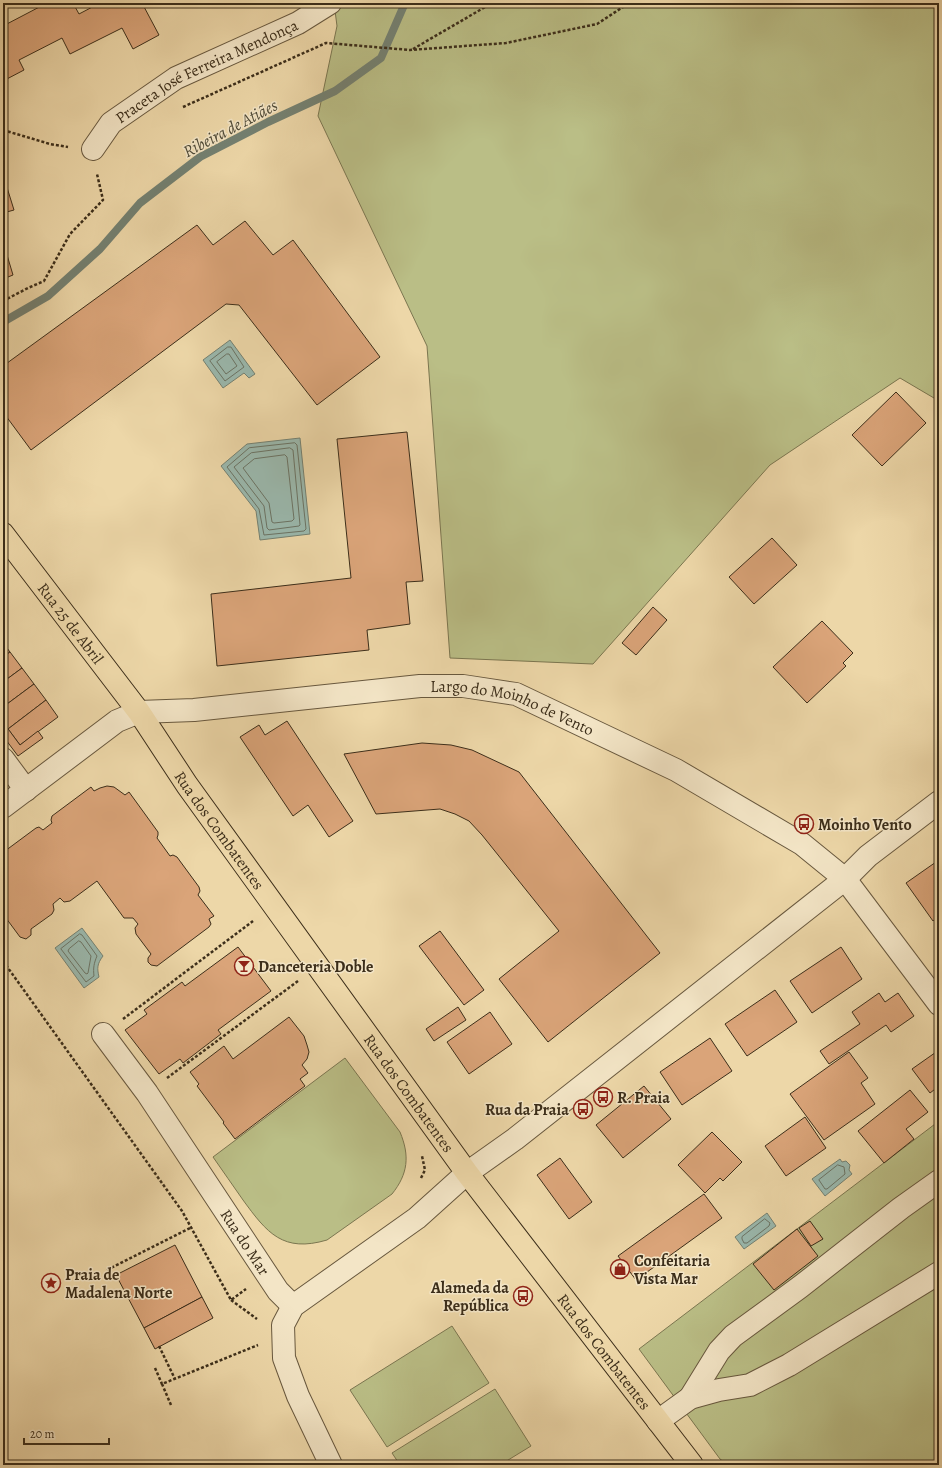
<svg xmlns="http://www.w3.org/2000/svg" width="942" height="1468" viewBox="0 0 942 1468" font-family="Alegreya,serif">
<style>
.green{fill:#babe86;stroke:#7b7650}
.water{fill:#9ab8ad;stroke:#748172}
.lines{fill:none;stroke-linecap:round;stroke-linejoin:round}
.shore{stroke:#6b7364;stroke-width:1}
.stream{stroke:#748172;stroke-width:8}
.building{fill:#daa479;stroke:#3c2e1a}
.minor-casing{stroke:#68583e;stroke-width:24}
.major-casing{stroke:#3c2e1a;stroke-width:24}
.path{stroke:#3c2e1a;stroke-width:2.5;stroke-dasharray:3 2;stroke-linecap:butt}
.minor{stroke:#f3e5c6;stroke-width:22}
.major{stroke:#edd7a8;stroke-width:22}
.labels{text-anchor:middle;stroke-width:3;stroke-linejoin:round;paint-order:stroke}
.street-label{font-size:16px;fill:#3c2e1a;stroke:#f3e5c6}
.poi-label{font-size:16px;font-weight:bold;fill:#3c2e1a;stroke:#f3e5c6;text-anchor:start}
.water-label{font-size:17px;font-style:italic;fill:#4f4a37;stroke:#f3e5c6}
</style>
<rect width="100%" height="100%" fill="#edd7a8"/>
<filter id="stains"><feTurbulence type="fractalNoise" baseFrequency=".005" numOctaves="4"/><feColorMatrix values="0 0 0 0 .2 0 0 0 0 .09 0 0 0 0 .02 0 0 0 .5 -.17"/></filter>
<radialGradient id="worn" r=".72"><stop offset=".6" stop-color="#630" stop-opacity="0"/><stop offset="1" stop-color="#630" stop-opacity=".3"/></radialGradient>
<g class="green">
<path d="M334,3H939V401L900,378L770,465L593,664L450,658L427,346L318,116L337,26Z"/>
<path d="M345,1058L400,1132C410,1156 408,1174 392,1194L327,1240C283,1253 267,1233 243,1200C233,1186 223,1171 213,1157Z"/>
<path d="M939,1121V1465H746L744,1462L728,1465L720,1459L639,1349Z"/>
<path d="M452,1326L489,1383L387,1447L350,1390Z"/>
<path d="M495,1389L531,1446L500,1465H400L392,1453Z"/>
</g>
<g class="water">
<path d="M230,340L255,374L249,378L244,373L223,388L203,360Z"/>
<path d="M300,438L310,534L260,540L256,511L221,466L247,444Z"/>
<path d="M82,928L103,956C97,964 97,968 99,977L84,988L55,948Z"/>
<path d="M840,1159L842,1162L846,1161L850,1165L849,1170L852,1174L825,1196L812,1179Z"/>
<path d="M767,1213L776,1226L744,1249L735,1237Z"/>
</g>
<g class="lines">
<g class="shore">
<path d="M228,347H231L244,367L225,381L210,361Z"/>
<path d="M227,354H229L237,366L226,374L217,362Z"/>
<path d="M295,443L297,445L306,529L304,531L264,535L259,509L227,467L249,448Z"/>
<path d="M290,448L293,450L300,525L299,526L269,530L267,528L264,506L234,467L251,453Z"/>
<path d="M285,455L287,457L294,519L292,521L274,523L272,522L269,503L243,468L254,459Z"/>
<path d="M80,934L82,935L97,956C94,963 93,968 94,976L86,982L61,949Z"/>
<path d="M79,941L81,942L91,956L88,973L87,974L85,973L68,951L69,949Z"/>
<path d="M838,1165L844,1167L845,1174L827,1189H825L819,1180Z"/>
<path d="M765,1219L770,1223L769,1226L747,1243H744L742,1239V1237Z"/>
</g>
<path class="stream" d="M3,322L48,296L100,249L140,203L200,157L268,122L335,91L381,58L405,3"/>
</g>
<g class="building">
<path d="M47,3H73L79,14L100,3H142L159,35L133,49L122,28L70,54L62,38L19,60L24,70L3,81V26Z"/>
<path d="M3,181H5L14,210L3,213Z"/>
<path d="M245,221L273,255L293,240L380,357L317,405L239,305L226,304L31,450L3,412V366L197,225L213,245Z"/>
<path d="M7,255L13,275L3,279V256Z"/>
<path d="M896,392L926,423L882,466L852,435Z"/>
<path d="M407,432L423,581L406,582L410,624L367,630L369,650L217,666L211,594L351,578L337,439Z"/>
<path d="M772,538L797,565L754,604L729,577Z"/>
<path d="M653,607L667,620L636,655L622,643Z"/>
<path d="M822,621L853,653L843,663L846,666L807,703L773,667Z"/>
<path d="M3,643L10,652L3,657Z"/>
<path d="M10,652L22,668L3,682V657Z"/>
<path d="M22,668L34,684L3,707V682Z"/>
<path d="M34,684L46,700L8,729L3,722V707Z"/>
<path d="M46,700L58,717L20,745L8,729Z"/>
<path d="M287,721L353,821L329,837L308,805L293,816L240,737L259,725L265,735Z"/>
<path d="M3,722L20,745L38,731L43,738L18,756L3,736Z"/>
<path d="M422,743L451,745L472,750L519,772L660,953L548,1042L499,979L559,931L482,835L469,821L455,814L440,809L376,814L344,754Z"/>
<path d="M107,786L114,787L125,795L129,792L158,832V835L157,838L170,856L173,855L177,857L199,887L200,891L198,895L214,916L209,919L211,924L209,927L157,966L151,965L148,962V958L151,954L136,934L135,928L138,924L133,918H124L97,881L70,901L64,902L60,898L53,904L54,910L52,914L31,929V935L26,939L20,937L3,914V859L5,858L4,854L5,851L36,828L39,827L43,830L52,823L51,820L52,816L91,787L94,791L100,788Z"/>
<path d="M936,862L939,866V916L933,921L906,883Z"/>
<path d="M440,931L484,990L464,1005L419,946Z"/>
<path d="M238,947L271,991L218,1030L221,1034L183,1063L180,1059L159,1074L125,1030L147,1014L144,1010L182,982L185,986Z"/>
<path d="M841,947L862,979L812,1013L790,981Z"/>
<path d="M775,990L797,1022L747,1056L725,1024Z"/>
<path d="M879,993L885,1002L898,993L914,1016L891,1032L886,1025L829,1064L820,1051L860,1024L852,1012Z"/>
<path d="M458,1007L466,1020L434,1041L426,1029Z"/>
<path d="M490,1012L512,1044L469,1074L447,1042Z"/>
<path d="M289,1017L304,1036L307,1045L309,1052L307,1059L302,1065L308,1073L300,1079L305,1086L235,1139L223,1123L224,1122L197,1086L199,1084L190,1072L224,1046L233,1059Z"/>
<path d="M710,1038L732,1071L682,1105L660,1072Z"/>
<path d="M939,1050V1086L930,1093L912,1069Z"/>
<path d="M849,1052L868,1078L861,1083L875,1104L824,1140L790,1094Z"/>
<path d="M644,1086L671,1119L623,1158L596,1125Z"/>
<path d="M910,1090L928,1112L906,1129L914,1139L884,1163L858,1131Z"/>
<path d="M805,1117L826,1148L786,1176L765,1146Z"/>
<path d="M712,1132L742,1162L723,1181L720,1178L705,1193L678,1165Z"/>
<path d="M560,1158L592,1202L569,1219L537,1175Z"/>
<path d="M704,1194L722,1218L636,1280L618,1256Z"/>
<path d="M810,1221L823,1239L811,1246L799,1228Z"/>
<path d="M797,1229L818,1256L774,1290L753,1264Z"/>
<path d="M175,1245L202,1297L144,1328L116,1275Z"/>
<path d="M202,1297L213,1318L155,1349L144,1328Z"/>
</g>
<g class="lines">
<defs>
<g id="minor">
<path id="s1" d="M93,149L111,123L176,78L298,23L330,3"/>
<path d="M3,759L26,790"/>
<path id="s2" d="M3,807L117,721L139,712L194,710L420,686H463L516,694L676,770L802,844L845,879L939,1004"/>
<path id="s3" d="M103,1034L147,1093L278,1291L293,1306"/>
<path d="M690,1398L719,1351L733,1336L800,1287L901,1208L939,1181"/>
<path d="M658,1421L690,1398L719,1390L750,1385L789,1365L939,1273"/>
<path d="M331,1465L298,1396L284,1358L283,1325L293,1306L417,1218L467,1173L515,1139L845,879L868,856L939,802"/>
</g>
<g id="major">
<path id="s4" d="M3,534L139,712L187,785L467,1173L692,1465"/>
</g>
</defs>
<use href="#minor" class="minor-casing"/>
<use href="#major" class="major-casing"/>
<g class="path">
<path d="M413,49L492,3"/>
<path d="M183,107L326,43L410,50L506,43L597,24L629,3"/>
<path d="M3,130L50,144L68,147"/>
<path d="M3,301L28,288L44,281L70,234L103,200L97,174"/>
<path d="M3,961L182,1211L231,1300L246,1289"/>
<path d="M123,1019L253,921"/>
<path d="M167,1078L298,981"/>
<path d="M421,1178L425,1170L422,1156"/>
<path d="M107,1270L192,1227"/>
<path d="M231,1300L257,1319"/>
<path d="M159,1346L175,1379"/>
<path d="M155,1368L162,1384"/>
<path d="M171,1405L162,1384L258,1345"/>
</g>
<use href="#minor" class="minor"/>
<use href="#major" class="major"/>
</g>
<defs>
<symbol id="bus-ring" viewBox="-11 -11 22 22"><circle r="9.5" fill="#f3e5c6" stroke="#8f2418" stroke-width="1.5"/><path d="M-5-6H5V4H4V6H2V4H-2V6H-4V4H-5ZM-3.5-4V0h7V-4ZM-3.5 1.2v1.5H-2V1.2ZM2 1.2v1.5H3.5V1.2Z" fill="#8f2418"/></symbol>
<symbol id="bar-ring" viewBox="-11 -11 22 22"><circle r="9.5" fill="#f3e5c6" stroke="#8f2418" stroke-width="1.5"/><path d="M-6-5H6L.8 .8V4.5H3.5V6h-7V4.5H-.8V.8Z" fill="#8f2418"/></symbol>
<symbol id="shop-ring" viewBox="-11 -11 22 22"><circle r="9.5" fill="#f3e5c6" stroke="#8f2418" stroke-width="1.5"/><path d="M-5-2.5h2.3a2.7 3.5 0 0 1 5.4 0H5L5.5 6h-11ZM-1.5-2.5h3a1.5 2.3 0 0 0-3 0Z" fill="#8f2418"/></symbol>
<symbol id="sight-ring" viewBox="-11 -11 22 22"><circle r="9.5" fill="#f3e5c6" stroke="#8f2418" stroke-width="1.5"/><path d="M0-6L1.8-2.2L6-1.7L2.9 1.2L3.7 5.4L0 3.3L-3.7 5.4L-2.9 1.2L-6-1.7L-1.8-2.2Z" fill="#8f2418"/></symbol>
</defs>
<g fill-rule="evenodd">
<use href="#bus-ring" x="793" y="813" width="22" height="22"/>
<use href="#bar-ring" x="233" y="955" width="22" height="22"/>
<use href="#bus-ring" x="592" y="1086" width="22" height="22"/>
<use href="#bus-ring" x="572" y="1098" width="22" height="22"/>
<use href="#shop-ring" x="609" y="1258" width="22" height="22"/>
<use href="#sight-ring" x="40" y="1272" width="22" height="22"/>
<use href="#bus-ring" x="512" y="1285" width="22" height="22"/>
</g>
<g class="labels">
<g class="street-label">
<text dy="6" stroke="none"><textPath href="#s1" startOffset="141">Praceta José Ferreira Mendonça</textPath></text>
<text dy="6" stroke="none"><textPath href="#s4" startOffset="112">Rua 25 de Abril</textPath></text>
<text dy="6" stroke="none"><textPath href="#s2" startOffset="545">Largo do Moinho de Vento</textPath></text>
<text dy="6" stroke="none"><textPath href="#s4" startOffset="367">Rua dos Combatentes</textPath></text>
<text dy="6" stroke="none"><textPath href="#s4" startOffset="691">Rua dos Combatentes</textPath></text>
<text dy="6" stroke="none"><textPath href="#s3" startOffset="252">Rua do Mar</textPath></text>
<text dy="6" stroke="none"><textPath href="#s4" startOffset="1015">Rua dos Combatentes</textPath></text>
</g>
<g class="poi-label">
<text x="818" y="830">Moinho Vento</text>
<text x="258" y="972">Danceteria Doble</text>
<text x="617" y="1103">R. Praia</text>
<text x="569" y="1115" text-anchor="end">Rua da Praia</text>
<text x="634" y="1266">Confeitaria<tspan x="634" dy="18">Vista Mar</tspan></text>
<text x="65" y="1280">Praia de<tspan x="65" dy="18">Madalena Norte</tspan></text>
<text x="509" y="1293" text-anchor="end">Alameda da<tspan x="509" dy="18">República</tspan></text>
</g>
<g class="water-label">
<text transform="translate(230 128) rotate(-28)" y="6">Ribeira de Atiães</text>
</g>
</g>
<rect width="942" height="1468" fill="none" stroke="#edd7a8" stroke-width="16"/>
<rect x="4" y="4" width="934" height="1460" fill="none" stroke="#3c2e1a" stroke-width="2"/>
<rect x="8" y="8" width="926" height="1452" fill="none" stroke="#3c2e1a"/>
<path d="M24 1438v6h85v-6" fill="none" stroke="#3c2e1a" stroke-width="2"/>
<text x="30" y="1438" font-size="12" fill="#3c2e1a" stroke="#f3e5c6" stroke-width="3" paint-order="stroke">20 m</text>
<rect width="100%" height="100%" filter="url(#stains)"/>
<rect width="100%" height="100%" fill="url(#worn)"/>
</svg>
